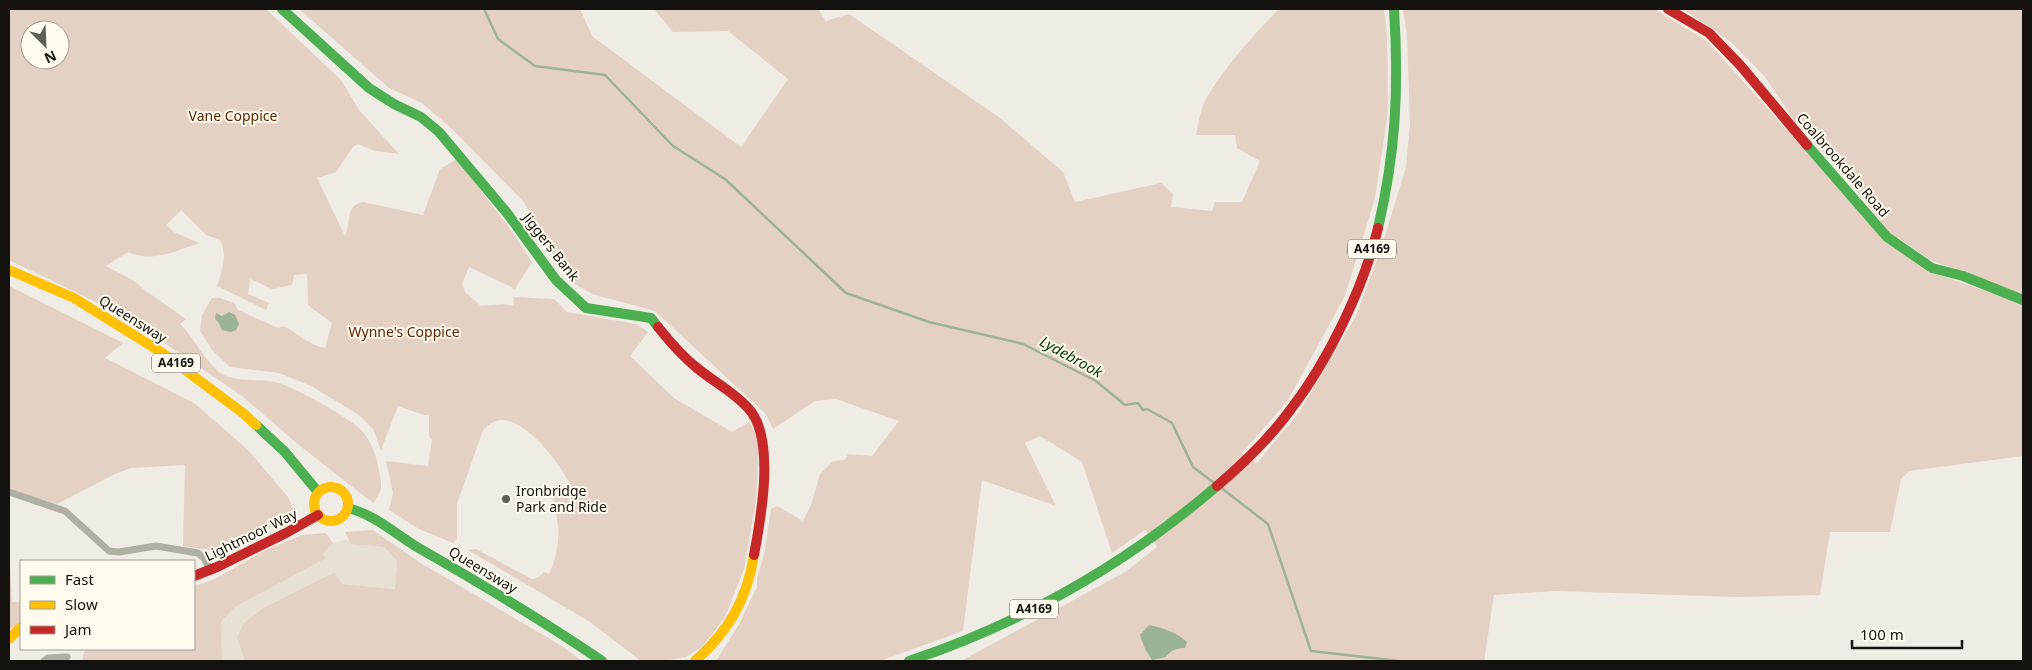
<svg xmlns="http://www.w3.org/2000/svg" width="2032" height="670" viewBox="0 0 2032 670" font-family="'Noto Sans',sans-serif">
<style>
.built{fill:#e6e1d3}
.green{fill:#e5d0c4;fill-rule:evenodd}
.water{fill:#9bb396}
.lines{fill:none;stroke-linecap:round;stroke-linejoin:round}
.stream{stroke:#9bb396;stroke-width:2.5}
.street{stroke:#aeb0a4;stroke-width:7}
.fast{stroke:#4caf50;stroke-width:10}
.slow{stroke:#ffc107;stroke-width:10}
.jam{stroke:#c62828;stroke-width:10}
.poi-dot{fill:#605e59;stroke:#fefbee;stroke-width:2}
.labels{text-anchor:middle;stroke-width:4;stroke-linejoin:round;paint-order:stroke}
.shield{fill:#fefbee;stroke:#5a5851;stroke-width:1}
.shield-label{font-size:12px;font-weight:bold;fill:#13120e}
.park-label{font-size:14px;fill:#5f2300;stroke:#fefbee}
.street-label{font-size:14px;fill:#13120e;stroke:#fefbee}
.poi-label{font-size:14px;fill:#13120e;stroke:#fefbee;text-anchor:start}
.water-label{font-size:15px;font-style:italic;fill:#033903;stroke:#fefbee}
</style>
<rect width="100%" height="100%" fill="#eeece4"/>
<path class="built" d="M348,539L351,544L384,547L397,561L395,589L342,584L333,572L263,608L237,638L245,661H222L221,622L235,607L325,558L322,555L333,543Z"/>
<g class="green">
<path d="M9,9H266L341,80L359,110L399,154L375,151L358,144L353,147L336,172L317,178L345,236C352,222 344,206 363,202L423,215L440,169L457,159L513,233L532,262L515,289L469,267L462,284L465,292L481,306L503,304L514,306L513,297L554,299L567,312L636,324L648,332L630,356L674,398L732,432L750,422L759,443L756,501L744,569L725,617L703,646L686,657L664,661H641L590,622L468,550L476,549L532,579L539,577L544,572L549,574C562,546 560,525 552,495L571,486C561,465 529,422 503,420C494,419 489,425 483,430L457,504V539L453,543L419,529L389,510L393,493L386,461L428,466L432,440L429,436V415H424L398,406L381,450L373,429L359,415L311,386L279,373L230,367L212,350L200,331L202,315L212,298H220L234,303L238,310L278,328L284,326C297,333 310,346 325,348L332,323L308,305L307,274L294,275L292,285L272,289L250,279L248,294L269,303L266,310L217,286C222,270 228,255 220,240L206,235L181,210L166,225L174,232L199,243C176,251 152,263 128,252L106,266L134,281L146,291L186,319L180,324C195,338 210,372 229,377C244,382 265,378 282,384C297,389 350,418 361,430C371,441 377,457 379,471C382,486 383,491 373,503L299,445L242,396L160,340L92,300L9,260ZM30,30H60V60H30Z"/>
<path d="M299,9H580L592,36L741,147L788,79L728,31L673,32L654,9H818L826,21L849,14L1000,118L1063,172L1075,202L1161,183L1173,194L1171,207L1212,211L1215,202H1242L1260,161L1237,148L1235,135H1196C1199,124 1200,110 1205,101C1223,69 1254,34 1279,9H1384L1387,36L1388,112L1375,198L1345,296L1288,400L1242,453L1257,463L1300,411L1356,316L1381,249L1406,167L1410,124L1407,36L1403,9H1654L1707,41L1881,235L1903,254L1933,273L2023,304V456L1909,471L1901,479L1890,532H1830L1820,595L1736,597L1556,591L1494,595L1484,661H961L1125,572L1157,547L1145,530L1112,553L1082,462L1040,436L1025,443L1056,506L982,480L963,631L880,661H716L738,626L757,587V578L764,555L771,509L777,506L803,521L811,505L820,474L833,461L845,460L848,454L872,456L899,421L836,399L815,401L773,429L766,414L655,311L592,294L568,280L523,201L452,129L422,103L389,88Z"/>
<path d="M1683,9H2023V296L1973,275L1930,260L1900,239L1894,238L1841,171L1793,119L1765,77L1731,42Z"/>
<path d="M9,286L123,343L105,358L194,403L248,450L288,497L293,509L277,524L220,552L183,546L185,465L131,468L115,474L57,504L9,491Z"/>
<path d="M373,530L419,562L562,646L582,661H245L237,638L243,624L263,608L334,572L342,584L395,589L397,561L384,547L351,544L345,532Z"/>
<path d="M326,533L333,543L322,555L326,558L235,607L221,622L222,661H82L85,649H194V586L215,579L264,551L302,535Z"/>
<path d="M9,542L12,602H21V621L9,630Z"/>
</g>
<g class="water">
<path d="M229,312L235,315L239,324L236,330L231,332L222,330L218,322L215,319L216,313L222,316Z"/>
<path d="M1149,625C1163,628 1176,632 1187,642L1185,648C1177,648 1171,650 1166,657L1152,660L1145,649L1140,635Z"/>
</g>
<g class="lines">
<g class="stream">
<path d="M484,9L498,39L535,66L605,75L673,146L725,179L846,293L929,322L1023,344L1096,381L1125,405L1138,403L1143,410L1147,409L1172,423L1193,467L1214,483"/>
<path d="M1220,487L1268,524L1311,651L1399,661"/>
</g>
<g class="street">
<path d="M9,492L65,511L109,551L119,552L156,546L198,553L204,558L211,571"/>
<path d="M44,661L48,658L67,657"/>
</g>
<g class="fast">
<path d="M282,9L369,88L394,104L421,117L439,132L507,213L556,280L586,308L651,318L658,327"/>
<path d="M1807,145L1887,237L1932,268L1963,276L2023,300"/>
<path d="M1378,228C1396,152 1399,87 1394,9"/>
<path d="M256,425L285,452L318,492"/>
<path d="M348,508C375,515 394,533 417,547C480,583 542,620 602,661"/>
<path d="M909,661C1023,623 1126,564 1217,486"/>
</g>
<g class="slow">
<path d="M9,270L74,298L161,352L243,413L256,425"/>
<circle cx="331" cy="504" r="17"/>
<path d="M9,639L21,627"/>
<path d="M695,661C728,632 747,600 754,555"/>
</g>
<g class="jam">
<path d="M1668,9L1709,33L1740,65L1807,145"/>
<path d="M658,327C670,342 682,356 697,368C714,382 734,392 748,408C776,437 761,518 754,555"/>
<path d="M1217,486C1244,463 1270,438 1291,409C1328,361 1364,287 1378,228"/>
<path d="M194,576L217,567L286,533L318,515"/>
</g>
</g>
<circle class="poi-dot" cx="506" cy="499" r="5"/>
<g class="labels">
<g class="shield">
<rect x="1348" y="239.5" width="48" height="19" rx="4"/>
<rect x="152" y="353.5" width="48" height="19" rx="4"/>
<rect x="1010" y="599.5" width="48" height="19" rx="4"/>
</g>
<g class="shield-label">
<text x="1372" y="253">A4169</text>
<text x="176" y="367">A4169</text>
<text x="1034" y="613">A4169</text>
</g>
<g class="park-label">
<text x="233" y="121">Vane Coppice</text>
<text x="404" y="337">Wynne's Coppice</text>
</g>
<g class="street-label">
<text transform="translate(1843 165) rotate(49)" y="5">Coalbrookdale Road</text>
<text transform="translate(551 247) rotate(52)" y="5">Jiggers Bank</text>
<text transform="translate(133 319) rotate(32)" y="5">Queensway</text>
<text transform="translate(251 535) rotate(-26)" y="5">Lightmoor Way</text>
<text transform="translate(483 570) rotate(31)" y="5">Queensway</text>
</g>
<g class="poi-label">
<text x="516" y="496">Ironbridge<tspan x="516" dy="16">Park and Ride</tspan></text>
</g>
<g class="water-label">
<text transform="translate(1071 357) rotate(29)" y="5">Lydebrook</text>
</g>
</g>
<rect width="2032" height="670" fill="none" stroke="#13120e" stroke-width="20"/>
<rect x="20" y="560" width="175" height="90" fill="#fefbee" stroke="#a09e94"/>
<rect x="30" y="576" width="25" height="8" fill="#4caf50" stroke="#a09e94"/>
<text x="65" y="585" font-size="15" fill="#13120e">Fast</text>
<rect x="30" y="601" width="25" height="8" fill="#ffc107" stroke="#a09e94"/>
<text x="65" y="610" font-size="15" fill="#13120e">Slow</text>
<rect x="30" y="626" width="25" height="8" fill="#c62828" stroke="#a09e94"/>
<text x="65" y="635" font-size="15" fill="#13120e">Jam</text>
<g transform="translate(45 45) rotate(156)"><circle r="24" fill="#fefbee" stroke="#a09e94"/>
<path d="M0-4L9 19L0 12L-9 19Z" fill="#605e59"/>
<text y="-8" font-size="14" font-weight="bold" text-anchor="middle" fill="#13120e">N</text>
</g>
<path d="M1852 640v8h110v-8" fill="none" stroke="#13120e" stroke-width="2.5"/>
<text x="1860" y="640" font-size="15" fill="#13120e" stroke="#fefbee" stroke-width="4" paint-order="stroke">100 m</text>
</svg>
